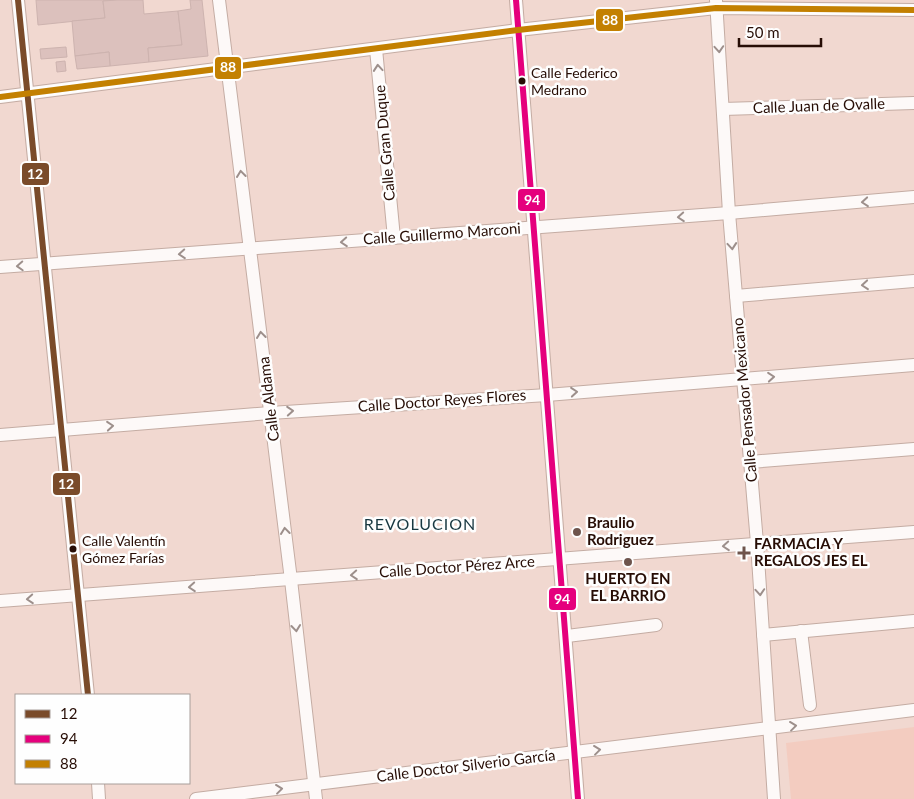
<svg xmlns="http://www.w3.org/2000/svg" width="914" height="799" viewBox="0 0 914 799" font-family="Lato,sans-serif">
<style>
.built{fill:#f3ccc0}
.building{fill:#dcc1bd;stroke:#cdb3af}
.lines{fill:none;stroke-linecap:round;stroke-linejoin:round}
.minor-casing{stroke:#c4aca3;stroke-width:14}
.minor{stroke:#fdf9f8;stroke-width:12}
.bus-1-casing{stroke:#fefefe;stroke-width:10}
.bus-2-casing{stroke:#fefefe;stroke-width:10}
.bus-3-casing{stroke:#fefefe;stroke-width:10}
.bus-1{stroke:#7a4b2a;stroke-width:6}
.bus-2{stroke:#e5007d;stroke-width:6}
.bus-3{stroke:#c38001;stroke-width:6}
.oneway{stroke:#9d8f8b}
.bus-dot{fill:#270d05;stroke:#fefefe;stroke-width:2}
.poi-dot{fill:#6e544c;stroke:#fefefe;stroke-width:2}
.labels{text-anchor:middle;stroke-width:5;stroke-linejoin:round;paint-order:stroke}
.bus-label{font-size:14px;fill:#270d05;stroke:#fefefe;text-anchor:start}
.street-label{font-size:15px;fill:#270d05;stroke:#fefefe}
.poi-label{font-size:15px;font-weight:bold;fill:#270d05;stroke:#fefefe;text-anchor:start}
.neighbourhood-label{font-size:16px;letter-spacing:1px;fill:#183740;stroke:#fefefe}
.line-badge{stroke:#fefefe;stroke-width:2}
.badge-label{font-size:14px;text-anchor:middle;font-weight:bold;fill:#fff}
</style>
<rect width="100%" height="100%" fill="#f1d8d0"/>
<path class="built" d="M914,727V799H791L786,743Z"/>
<g class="building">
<path d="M36,0H117L103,1L105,18L38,25Z"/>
<path d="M117,0H143L144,14L178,11L182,45L148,48L149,62L110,66L109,52L75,56L72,21L105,18L103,1Z"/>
<path d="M190,0H202L208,56L149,62L148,48L182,45L178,11L191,9Z"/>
<path d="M66,47L67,57L41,59L40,49Z"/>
<path d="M109,52L110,66L77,69L75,56Z"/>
<path d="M65,61L66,71L57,72L56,62Z"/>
</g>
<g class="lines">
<defs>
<g id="minor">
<path d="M18,0C41,232 64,464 88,695"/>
<path d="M219,0L291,580L316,799"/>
<path d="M516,0L578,799"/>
<path d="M716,0L729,213L757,543L774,799"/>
<path d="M376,49L394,238"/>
<path d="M0,97L518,30L716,8L914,10"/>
<path d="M723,109L914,103"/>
<path d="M0,267L729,213L914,197"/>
<path d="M736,296L914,281"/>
<path d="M0,435L270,413L547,395L914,365"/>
<path d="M750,462L914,449"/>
<path d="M0,601L914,532"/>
<path d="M801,631L810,705"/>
<path d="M763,635L914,621"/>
<path d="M567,636L656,625"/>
<path d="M98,783L99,799"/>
<path d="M196,799L914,710"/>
</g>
</defs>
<use href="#minor" class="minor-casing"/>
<use href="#minor" class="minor"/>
<defs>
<path id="bus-1" d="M18,0C41,232 64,464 88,695"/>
<path id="bus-2" d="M516,0L578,799"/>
<path id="bus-3" d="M0,97L518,30L716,8L914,10"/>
</defs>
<use href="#bus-1" class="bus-1-casing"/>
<use href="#bus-2" class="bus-2-casing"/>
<use href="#bus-3" class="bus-3-casing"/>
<use href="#bus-1" class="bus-1"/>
<use href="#bus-2" class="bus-2"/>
<use href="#bus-3" class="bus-3"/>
</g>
<defs><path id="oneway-chevron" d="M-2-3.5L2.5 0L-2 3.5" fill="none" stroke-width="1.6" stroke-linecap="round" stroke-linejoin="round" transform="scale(1.25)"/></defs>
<g class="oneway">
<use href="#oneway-chevron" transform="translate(719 49) rotate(86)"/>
<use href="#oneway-chevron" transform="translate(378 68) rotate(-95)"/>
<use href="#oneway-chevron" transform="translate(241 174) rotate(-97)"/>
<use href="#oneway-chevron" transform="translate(865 202) rotate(175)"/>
<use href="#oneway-chevron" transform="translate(681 217) rotate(176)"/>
<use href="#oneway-chevron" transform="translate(344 242) rotate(176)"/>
<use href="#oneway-chevron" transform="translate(732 246) rotate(85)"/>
<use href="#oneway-chevron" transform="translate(182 254) rotate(176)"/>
<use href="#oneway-chevron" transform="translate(20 266) rotate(177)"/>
<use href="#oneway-chevron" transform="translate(865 285) rotate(175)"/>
<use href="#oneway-chevron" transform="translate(261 335) rotate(-97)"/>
<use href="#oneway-chevron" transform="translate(771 377) rotate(-5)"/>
<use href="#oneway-chevron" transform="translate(574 392) rotate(-5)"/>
<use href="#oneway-chevron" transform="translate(290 411) rotate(-4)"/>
<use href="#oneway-chevron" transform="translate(110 426) rotate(-5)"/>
<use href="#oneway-chevron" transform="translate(285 531) rotate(-97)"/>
<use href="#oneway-chevron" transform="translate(726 546) rotate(176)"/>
<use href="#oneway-chevron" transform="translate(354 575) rotate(176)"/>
<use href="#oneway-chevron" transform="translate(192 587) rotate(176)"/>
<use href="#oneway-chevron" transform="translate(760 592) rotate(86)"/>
<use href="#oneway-chevron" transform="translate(30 599) rotate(176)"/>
<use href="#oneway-chevron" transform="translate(296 628) rotate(84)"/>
<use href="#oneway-chevron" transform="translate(793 726) rotate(-7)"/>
<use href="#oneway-chevron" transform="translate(597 750) rotate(-7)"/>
<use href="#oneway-chevron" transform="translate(279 789) rotate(-7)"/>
</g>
<g class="bus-dot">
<circle cx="522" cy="81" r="4.5"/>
<circle cx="73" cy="549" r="4.5"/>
</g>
<g class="poi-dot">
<circle cx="577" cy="532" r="5"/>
<path d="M741.5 545.5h5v5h5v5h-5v5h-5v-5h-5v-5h5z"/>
<circle cx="628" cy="562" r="5"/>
</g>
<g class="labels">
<g class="bus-label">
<text x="531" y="78">Calle Federico<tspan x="531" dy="17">Medrano</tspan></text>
<text x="82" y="546">Calle Valentín<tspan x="82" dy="17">Gómez Farías</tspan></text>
</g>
<g class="street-label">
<text transform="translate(819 106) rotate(-2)" y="5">Calle Juan de Ovalle</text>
<text transform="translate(385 143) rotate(-95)" y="5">Calle Gran Duque</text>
<text transform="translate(442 234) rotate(-4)" y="5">Calle Guillermo Marconi</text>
<text transform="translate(269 399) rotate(-97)" y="5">Calle Aldama</text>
<text transform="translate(745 400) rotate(-95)" y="5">Calle Pensador Mexicano</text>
<text transform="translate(442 401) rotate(-4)" y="5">Calle Doctor Reyes Flores</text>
<text transform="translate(457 567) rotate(-4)" y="5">Calle Doctor Pérez Arce</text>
<text transform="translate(466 766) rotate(-7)" y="5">Calle Doctor Silverio García</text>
</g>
<g class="poi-label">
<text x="587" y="528">Braulio<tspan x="587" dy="17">Rodriguez</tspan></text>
<text x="754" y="549">FARMACIA Y<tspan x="754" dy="17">REGALOS JES EL</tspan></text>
<text x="628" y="584" text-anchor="middle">HUERTO EN<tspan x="628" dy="17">EL BARRIO</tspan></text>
</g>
<g class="neighbourhood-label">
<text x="420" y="530">REVOLUCION</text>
</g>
</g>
<g class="line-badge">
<rect x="595" y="8" width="29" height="24" rx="5" fill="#c38001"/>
<rect x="214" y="56" width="28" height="24" rx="5" fill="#c38001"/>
<rect x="21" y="162" width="29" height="24" rx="5" fill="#7a4b2a"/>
<rect x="517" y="188" width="29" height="24" rx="5" fill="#e5007d"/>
<rect x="52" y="472" width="29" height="24" rx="5" fill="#7a4b2a"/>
<rect x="548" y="587" width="29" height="24" rx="5" fill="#e5007d"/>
</g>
<g class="badge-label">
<text x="610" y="25">88</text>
<text x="228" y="72">88</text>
<text x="35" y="179">12</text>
<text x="532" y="205">94</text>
<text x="66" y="489">12</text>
<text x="562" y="604">94</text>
</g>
<rect x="15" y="694" width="175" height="90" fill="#fefefe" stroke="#a89e9a"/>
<rect x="25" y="710" width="25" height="8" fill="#7a4b2a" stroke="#a89e9a"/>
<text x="60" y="719" font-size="15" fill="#270d05">12</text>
<rect x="25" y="735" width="25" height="8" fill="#e5007d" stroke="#a89e9a"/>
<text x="60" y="744" font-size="15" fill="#270d05">94</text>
<rect x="25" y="760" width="25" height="8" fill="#c38001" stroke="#a89e9a"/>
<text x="60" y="769" font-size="15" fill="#270d05">88</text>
<path d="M739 38v8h82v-8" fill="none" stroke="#270d05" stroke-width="2.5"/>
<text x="746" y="38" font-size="15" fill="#270d05" stroke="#fefefe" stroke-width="4" paint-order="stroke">50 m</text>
</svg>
